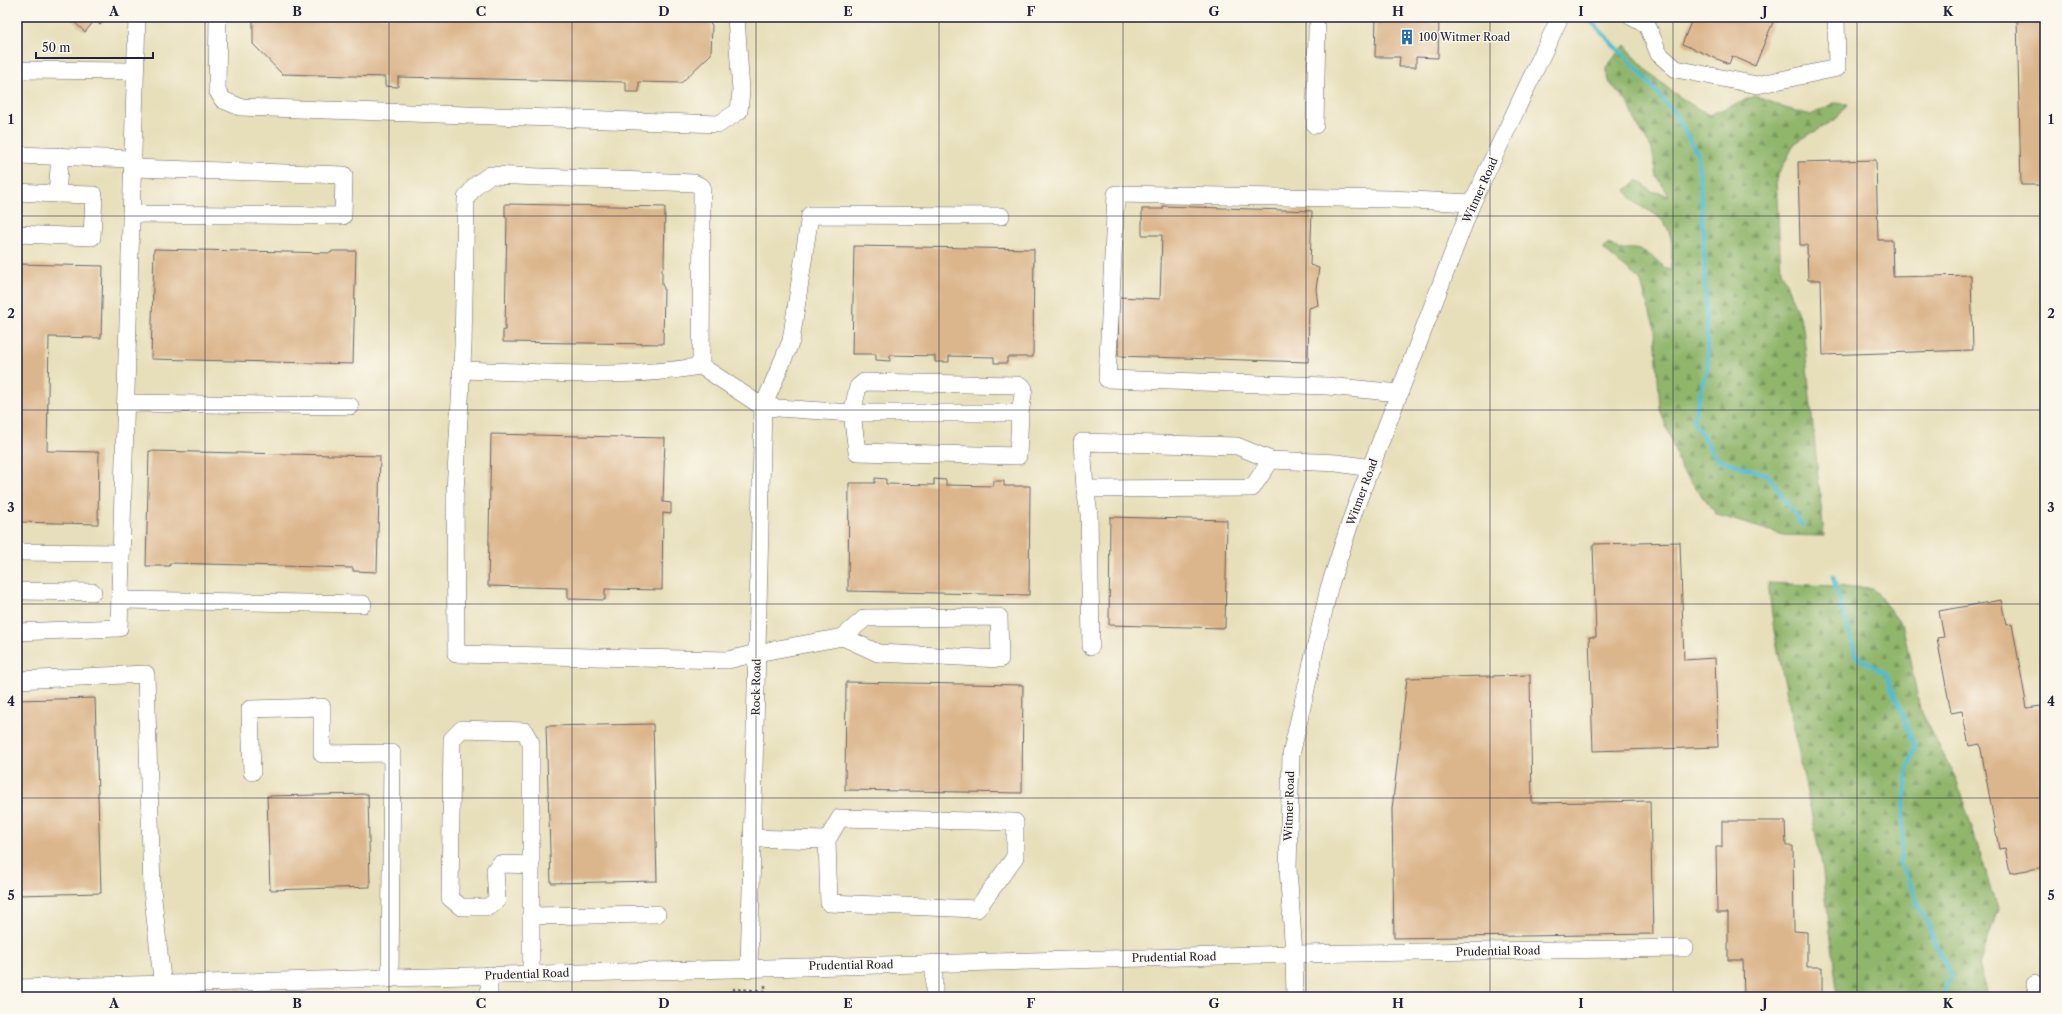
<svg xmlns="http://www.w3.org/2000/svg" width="2062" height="1014" viewBox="0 0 2062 1014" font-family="'Libre Caslon Text',serif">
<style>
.forest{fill:url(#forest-firs);stroke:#596c54}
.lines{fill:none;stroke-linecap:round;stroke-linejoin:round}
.stream{stroke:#52bccf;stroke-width:4.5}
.building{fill:#dbb58b}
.minor-casing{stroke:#676467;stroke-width:18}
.path{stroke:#676467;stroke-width:2.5;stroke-dasharray:3 3;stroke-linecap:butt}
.minor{stroke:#fff;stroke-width:17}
.grid{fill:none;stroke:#22223b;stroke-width:1;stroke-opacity:0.55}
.labels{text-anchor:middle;stroke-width:3;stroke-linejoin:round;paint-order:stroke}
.poi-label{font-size:11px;fill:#22223b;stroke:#fbf7ec;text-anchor:start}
.street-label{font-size:11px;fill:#22223b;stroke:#fbf7ec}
.neatline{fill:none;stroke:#22223b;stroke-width:1.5}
.grid-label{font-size:13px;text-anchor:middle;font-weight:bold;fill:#22223b}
</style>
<defs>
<pattern id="forest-firs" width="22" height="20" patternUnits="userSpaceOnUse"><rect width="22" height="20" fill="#90b66c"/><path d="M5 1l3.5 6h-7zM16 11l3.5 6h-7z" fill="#75945a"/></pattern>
</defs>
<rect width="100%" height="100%" fill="#fbf7ec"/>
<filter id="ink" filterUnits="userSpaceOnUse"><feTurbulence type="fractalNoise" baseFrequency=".025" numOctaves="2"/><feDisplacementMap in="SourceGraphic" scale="8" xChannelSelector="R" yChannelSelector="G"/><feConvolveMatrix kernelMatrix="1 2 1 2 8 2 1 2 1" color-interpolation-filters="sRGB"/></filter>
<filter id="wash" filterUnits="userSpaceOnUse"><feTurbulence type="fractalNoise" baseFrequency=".012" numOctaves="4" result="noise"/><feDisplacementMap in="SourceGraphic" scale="16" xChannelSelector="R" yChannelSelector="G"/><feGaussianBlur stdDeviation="0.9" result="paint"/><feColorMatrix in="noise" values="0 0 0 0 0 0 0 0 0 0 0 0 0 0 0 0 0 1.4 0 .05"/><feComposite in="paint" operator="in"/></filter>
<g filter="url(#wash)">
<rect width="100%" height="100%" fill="#e7dfba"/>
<g class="forest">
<path d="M1625,45C1652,78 1672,94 1709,115L1755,96L1785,108L1811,115L1834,103L1848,104L1837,118L1795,143L1776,179L1781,271L1803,327L1824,536L1784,535L1717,515L1682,471L1660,409L1655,329L1640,280L1604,250L1605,246L1609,244L1620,250C1648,245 1650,258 1670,271C1673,249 1675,229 1656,215C1639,203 1638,210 1626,190L1638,180L1651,191L1669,195L1657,177L1652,149L1636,123L1629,104L1609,82L1606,67Z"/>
<path d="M1768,583L1873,588L1903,627L1920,709L1956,779L1998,909L1979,965L1987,997H1838L1822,865L1774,631Z"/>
</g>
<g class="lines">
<g class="stream">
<path d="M1587,17L1639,71L1674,113L1698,154L1703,227L1708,365L1693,420L1717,459L1768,475L1802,525"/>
<path d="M1833,577L1856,656L1886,674L1915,746L1907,774L1900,863L1951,976L1942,997"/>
</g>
</g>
<g id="blocks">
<g class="building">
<path d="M69,17H108L100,25L95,20L85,32Z"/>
<path d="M253,17H705L712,25L711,54L681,83L639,82V92H626V82L398,77V87L385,86V77L282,74L253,44Z"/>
<path d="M1376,17H1439L1438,58L1416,57V67H1399L1400,57H1375Z"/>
<path d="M1693,17H1775L1755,66L1732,56L1729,64L1682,44Z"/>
<path d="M2017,17H2045V185H2021Z"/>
<path d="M1876,160L1878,240H1892L1893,277L1971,275L1973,350L1823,355L1821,280H1808L1807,245H1800L1798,162Z"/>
<path d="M505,204L665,207L664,266L662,269V285L664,288L663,344L503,342V330H505L507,217H505Z"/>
<path d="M1163,206L1312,211L1310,265L1319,268L1316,289L1318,305L1309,308L1308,362L1118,356L1119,297L1160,299L1162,235H1142V209H1163Z"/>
<path d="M854,246L1034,249L1033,357H1007V363H994V357L949,356V362H935V356L890,355V361L876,360V354H852Z"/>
<path d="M154,249L331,253L332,251H356L353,364L151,359Z"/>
<path d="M17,264L103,266L101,338L49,337L47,451L99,452L98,524L17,522Z"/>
<path d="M491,434L665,438L663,502L671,503V514L663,513L662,590L605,589V600L568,599V588L488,586Z"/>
<path d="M149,451L380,456L377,572L353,571V568L170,563V566H146Z"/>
<path d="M875,478L886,479V484L934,485V479L946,480V485L993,486V481H1004V486H1030L1029,595L848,591L849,483H875Z"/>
<path d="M1110,517L1227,520L1225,628L1109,625Z"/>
<path d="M1680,542L1684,660L1715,658L1718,747L1593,751L1589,637H1596L1593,544Z"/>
<path d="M2001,600L2006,625L2012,624L2027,708L2041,706L2045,728V867L2010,873L2005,848L1999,849L1980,744L1969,746L1962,711L1951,713L1937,638L1944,637L1939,611Z"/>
<path d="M1530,675L1532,803L1650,801L1653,934L1394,938L1392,809L1407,678Z"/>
<path d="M846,682L1023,685L1022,793L845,790Z"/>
<path d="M95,698L101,893L17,895V700Z"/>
<path d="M653,724L657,881L551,883L546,726Z"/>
<path d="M368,794L370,887L270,890L267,796Z"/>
<path d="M1722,821H1785L1786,846H1793L1794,931L1807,932V967H1822V997H1744L1743,960H1728V913H1717L1716,847H1722Z"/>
</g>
</g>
</g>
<g filter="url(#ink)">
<use href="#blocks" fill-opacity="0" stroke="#676467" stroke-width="1"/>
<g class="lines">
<defs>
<g id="minor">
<path d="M218,17L217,90L223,100L240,107L719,124L739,111L741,91L736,17"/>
<path d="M1632,17L1647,25L1659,54L1676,69L1757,85L1837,68L1836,17"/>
<path d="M17,70L135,71"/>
<path d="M1315,125L1317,28"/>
<path d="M17,155L133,159"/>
<path d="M17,192L57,194L60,156"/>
<path d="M131,214L343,216L344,175L132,168"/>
<path d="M17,234L92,237L94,195L57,194"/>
<path d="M461,370C541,372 622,380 701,366"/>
<path d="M1400,393L1327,386L1107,379L1116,194L1391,199L1472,203"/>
<path d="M126,403L350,406"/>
<path d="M1271,460L1252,488L1085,489L1082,442L1237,446L1271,460L1337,463L1371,468"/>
<path d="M1085,489L1089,513L1091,646"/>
<path d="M17,552L121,553"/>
<path d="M17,591L93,592"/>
<path d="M120,600L363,604"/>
<path d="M17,632L119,628L137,17"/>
<path d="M843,637L865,618L999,617L1000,659L878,653L843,637L757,653L728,660L456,654L455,492L463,346L466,198L476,185L490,175L694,183L702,187L701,366L763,407L852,413L857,452L1018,456L1020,413H852L858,387L864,382L1017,385L1022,386L1024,389L1020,413"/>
<path d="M17,680L146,674L152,890L164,997"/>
<path d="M252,772L250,709L322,707V754L392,753L390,979"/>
<path d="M752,838L827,840L829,903L977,909L1015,857V822L840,818L827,840"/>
<path d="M531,865L500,864L495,870L497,900L488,907H461L450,898L452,739L462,729L524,731L531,743V974"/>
<path d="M531,916L657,914"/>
<path d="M749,968L763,407L791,341L810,215L1001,216"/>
<path d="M489,975V997"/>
<path d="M2035,984L2039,997"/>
<path d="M17,988L1294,954L1684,948"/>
<path d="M934,997V963"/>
<path d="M1295,997L1294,954L1288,868L1291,755L1329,588L1354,511L1472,203L1560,17"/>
</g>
</defs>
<use href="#minor" class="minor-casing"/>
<path class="path" d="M734,997V989L765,991V983"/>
<use href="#minor" class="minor"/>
</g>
</g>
<path class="grid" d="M205,17V997M389,17V997M572,17V997M756,17V997M939,17V997M1123,17V997M1306,17V997M1490,17V997M1673,17V997M1857,17V997M17,216H2045M17,410H2045M17,604H2045M17,798H2045"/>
<defs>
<symbol id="building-bare" viewBox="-9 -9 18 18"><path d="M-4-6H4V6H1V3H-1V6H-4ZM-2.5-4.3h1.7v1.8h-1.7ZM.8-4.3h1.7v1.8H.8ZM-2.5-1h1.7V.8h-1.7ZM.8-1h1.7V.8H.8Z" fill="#1f6fb2" stroke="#fbf7ec" stroke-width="2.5" paint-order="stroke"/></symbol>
</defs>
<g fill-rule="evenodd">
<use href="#building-bare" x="1396" y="26" width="22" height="22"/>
</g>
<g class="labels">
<g class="poi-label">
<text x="1419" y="41">100 Witmer Road</text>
</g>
<g class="street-label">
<text transform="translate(1480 190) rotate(-66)" y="4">Witmer Road</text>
<text transform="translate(1362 492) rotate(-70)" y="4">Witmer Road</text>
<text transform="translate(756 687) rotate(-89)" y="4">Rock Road</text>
<text transform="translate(1289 806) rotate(-88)" y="4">Witmer Road</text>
<text transform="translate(1498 951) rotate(-1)" y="4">Prudential Road</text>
<text transform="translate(1174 957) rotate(-1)" y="4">Prudential Road</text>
<text transform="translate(851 965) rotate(-1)" y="4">Prudential Road</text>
<text transform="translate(527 974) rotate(-2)" y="4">Prudential Road</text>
</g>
</g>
<rect width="2062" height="1014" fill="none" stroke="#fbf7ec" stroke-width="44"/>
<path d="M36 52v6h117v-6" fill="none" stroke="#22223b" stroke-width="2"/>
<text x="42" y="52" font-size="12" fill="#22223b" stroke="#fbf7ec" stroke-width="3" paint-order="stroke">50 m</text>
<rect x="22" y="22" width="2018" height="970" class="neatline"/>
<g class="grid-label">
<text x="114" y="16">A</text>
<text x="297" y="16">B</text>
<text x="481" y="16">C</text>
<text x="664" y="16">D</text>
<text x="848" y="16">E</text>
<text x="1031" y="16">F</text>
<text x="1214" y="16">G</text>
<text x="1398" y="16">H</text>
<text x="1581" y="16">I</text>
<text x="1765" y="16">J</text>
<text x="1948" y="16">K</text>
<text x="11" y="124">1</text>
<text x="2051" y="124">1</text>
<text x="11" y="318">2</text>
<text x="2051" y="318">2</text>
<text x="11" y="512">3</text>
<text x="2051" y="512">3</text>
<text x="11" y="706">4</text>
<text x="2051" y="706">4</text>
<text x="11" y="900">5</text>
<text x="2051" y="900">5</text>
<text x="114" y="1008">A</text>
<text x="297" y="1008">B</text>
<text x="481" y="1008">C</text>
<text x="664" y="1008">D</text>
<text x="848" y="1008">E</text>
<text x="1031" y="1008">F</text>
<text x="1214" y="1008">G</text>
<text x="1398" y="1008">H</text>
<text x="1581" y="1008">I</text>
<text x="1765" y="1008">J</text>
<text x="1948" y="1008">K</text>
</g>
</svg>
